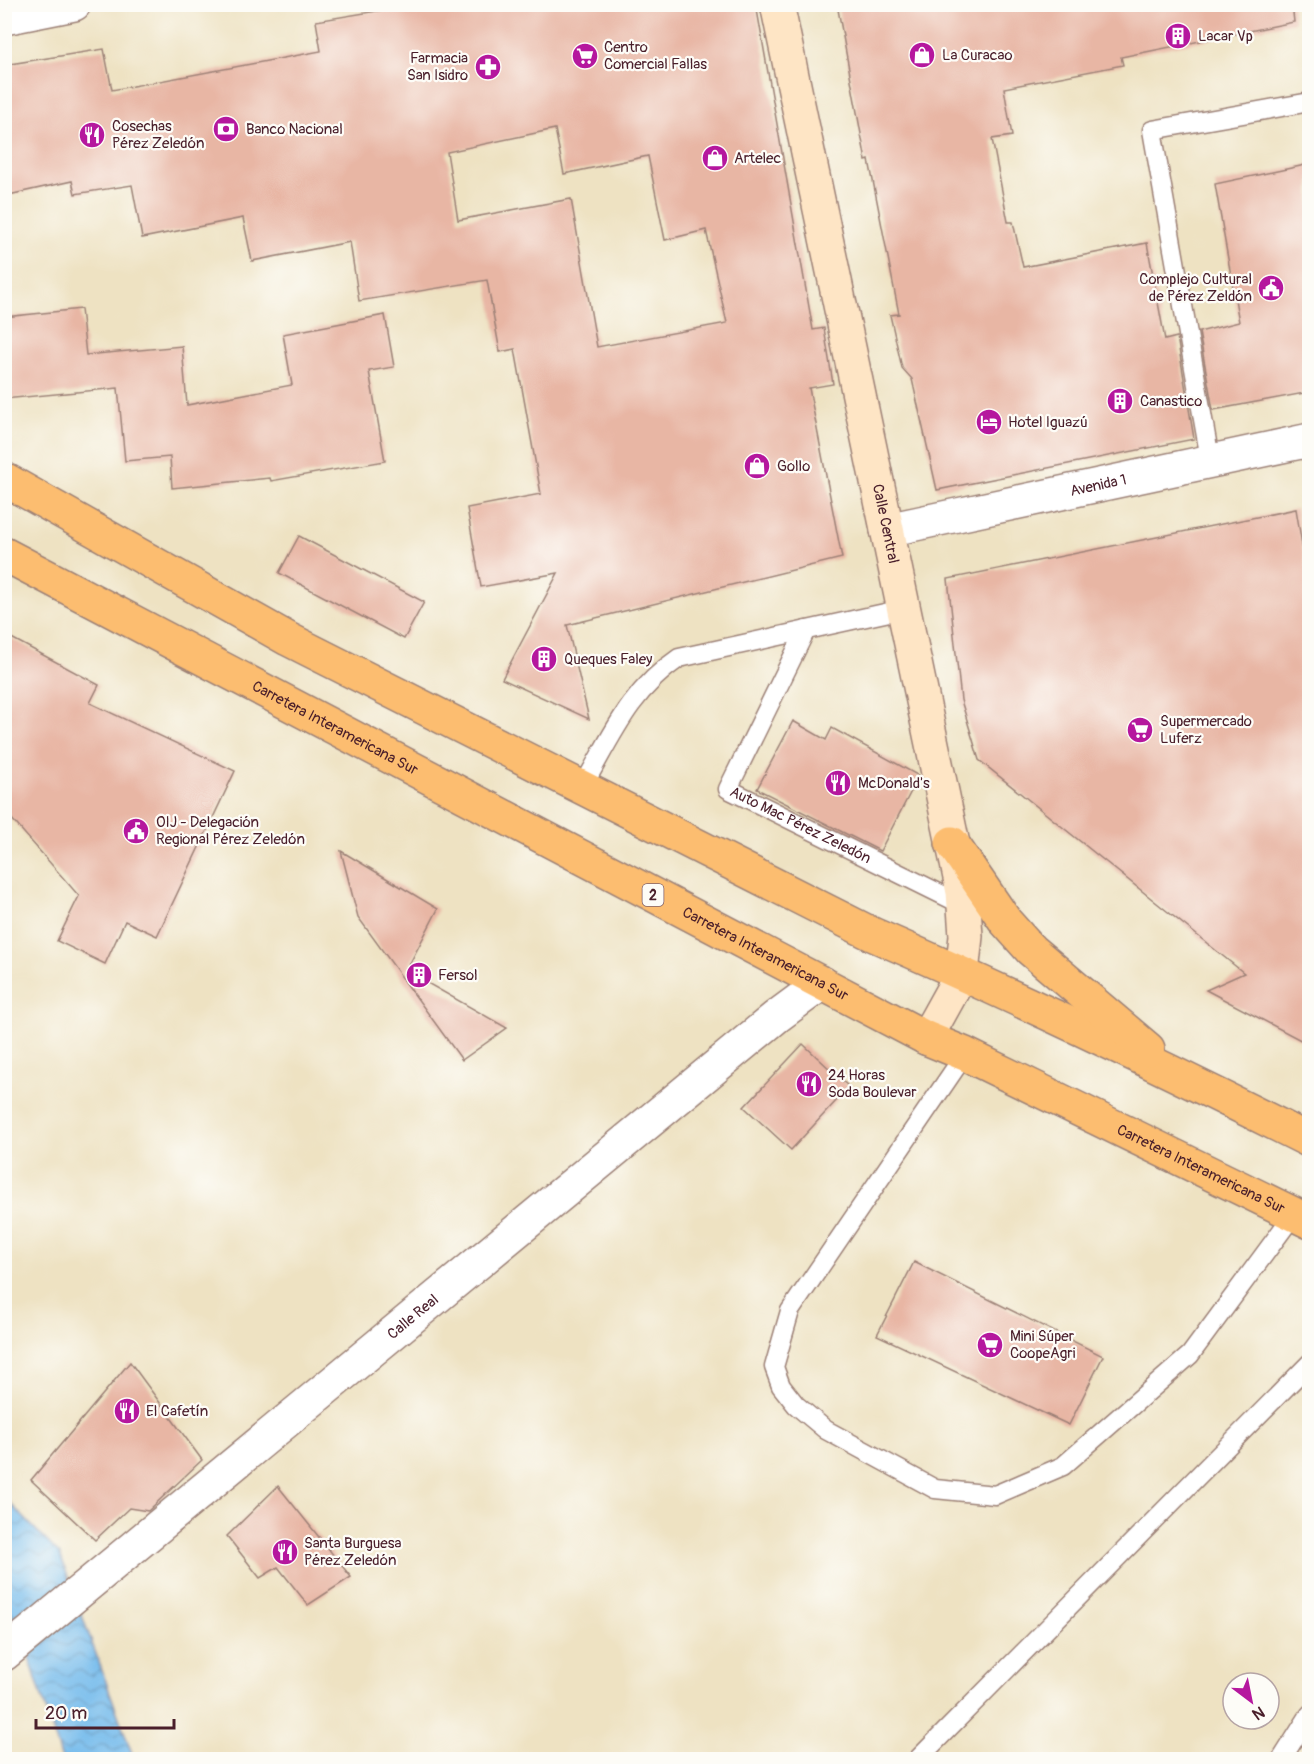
<svg xmlns="http://www.w3.org/2000/svg" width="1314" height="1764" viewBox="0 0 1314 1764" font-family="Pangolin,sans-serif">
<style>
.water{fill:url(#water-waves);stroke:#606d8c;stroke-width:1.5}
.building{fill:#e8b6a4;fill-rule:evenodd}
.lines{fill:none;stroke-linecap:round;stroke-linejoin:round}
.service-casing{stroke:#9c8076;stroke-width:21}
.minor-casing{stroke:#9c8076;stroke-width:36}
.secondary-casing{stroke:#9c8076;stroke-width:36}
.trunk-casing{stroke:#9c8076;stroke-width:36}
.service{stroke:#fff;stroke-width:18}
.minor{stroke:#fff;stroke-width:33}
.secondary{stroke:#fee5c5;stroke-width:33}
.trunk{stroke:#fcbd6f;stroke-width:33}
.labels{text-anchor:middle;stroke-width:4.5;stroke-linejoin:round;paint-order:stroke}
.shield{fill:#fdfcf7;stroke:#806168;stroke-width:1.5}
.shield-label{font-size:14px;font-weight:bold;fill:#4a1f2b}
.poi-label{font-size:15px;fill:#4a1f2b;stroke:#fdfcf7;text-anchor:start}
.street-label{font-size:15px;fill:#4a1f2b;stroke:#fdfcf7}
</style>
<defs>
<pattern id="water-waves" width="16" height="10" patternUnits="userSpaceOnUse" patternTransform="scale(1.5)"><rect width="16" height="10" fill="#75bbec"/><path d="M0 5q4-4 8 0t8 0" fill="none" stroke="#6297bf"/></pattern>
</defs>
<rect width="100%" height="100%" fill="#fdfcf7"/>
<filter id="ink" filterUnits="userSpaceOnUse"><feTurbulence type="fractalNoise" baseFrequency=".0167" numOctaves="2"/><feDisplacementMap in="SourceGraphic" scale="12" xChannelSelector="R" yChannelSelector="G"/><feConvolveMatrix kernelMatrix="1 2 1 2 8 2 1 2 1" color-interpolation-filters="sRGB"/></filter>
<filter id="wash" filterUnits="userSpaceOnUse"><feTurbulence type="fractalNoise" baseFrequency=".008" numOctaves="4" result="noise"/><feDisplacementMap in="SourceGraphic" scale="24" xChannelSelector="R" yChannelSelector="G"/><feGaussianBlur stdDeviation="1.35" result="paint"/><feColorMatrix in="noise" values="0 0 0 0 0 0 0 0 0 0 0 0 0 0 0 0 0 1.4 0 .05"/><feComposite in="paint" operator="in"/></filter>
<g filter="url(#wash)">
<rect width="100%" height="100%" fill="#eee2c2"/>
<path class="water" d="M4,1497L60,1555L134,1759H62L22,1635L5,1601Z"/>
<g id="blocks">
<g class="building">
<path d="M419,4H756L813,330L824,328L833,384L809,388L842,558L567,625L589,719L502,679L558,573L481,587L467,508L541,494L515,349L500,352L487,280L359,301L350,242L252,261L243,218L142,238L132,185L75,194L72,181L4,196V65L104,49L112,90L321,51L316,21ZM555,129L564,174L648,156L665,240L706,230L727,323L597,347L571,199L458,220L447,152Z"/>
<path d="M837,4H1292L1294,22L1121,57L1123,65L1004,88L1012,136L992,139L1008,222H1013L1023,267L1147,243L1165,340L1177,337L1194,439L937,490L912,379L902,368L890,315L899,314L869,160L866,161Z"/>
<path d="M1310,164V392L1213,410L1199,332L1239,322L1215,184Z"/>
<path d="M81,309L86,355L182,346L187,405L292,385L283,334L385,315L394,367L369,371L385,461L271,481L270,478L172,488L170,457L125,461L118,388L4,399V317Z"/>
<path d="M1296,509L1310,592V1045L1206,990L1244,973L979,760L961,700L948,579Z"/>
<path d="M299,536L424,602L404,639L279,573Z"/>
<path d="M4,634L99,685L90,703L235,771L157,936L125,921L105,964L57,941L79,896L4,810Z"/>
<path d="M793,721L826,740L832,728L919,776L880,851L757,789Z"/>
<path d="M341,851L438,909L406,971L507,1028L462,1060L358,917Z"/>
<path d="M803,1044L849,1087L791,1150L744,1107Z"/>
<path d="M914,1262L1103,1356L1069,1425L877,1335Z"/>
<path d="M130,1362L202,1460L148,1511L129,1508L95,1540L31,1480Z"/>
<path d="M278,1486L351,1577L308,1605L278,1567L260,1578L227,1536Z"/>
</g>
</g>
</g>
<g filter="url(#ink)">
<use href="#blocks" fill-opacity="0" stroke="#9c8076" stroke-width="1.5"/>
<g class="lines">
<defs>
<g id="service">
<path d="M1210,459L1152,130L1310,102"/>
<path id="s1" d="M806,630L728,789L965,906"/>
<path d="M583,786C612,736 629,692 679,658L903,609"/>
<path d="M965,1054L790,1311L774,1367L781,1386L796,1405L826,1430L935,1489L995,1495L1063,1466L1190,1355L1294,1214"/>
<path d="M917,1760L1310,1363"/>
<path d="M1281,1760L1310,1714"/>
</g>
<g id="minor">
<path d="M4,18L74,4"/>
<path id="s2" d="M887,530L1310,440"/>
<path id="s3" d="M4,1654L776,1017L822,983"/>
</g>
<g id="secondary">
<path id="s4" d="M777,4L963,892L966,936L962,973L926,1038"/>
</g>
<g id="trunk">
<path d="M4,479L288,639L872,934C1020,998 1165,1068 1310,1141"/>
<path id="s5" d="M4,554L926,1038L965,1054L1310,1222"/>
<path d="M952,843L1006,922L1031,950L1148,1049"/>
</g>
</defs>
<use href="#service" class="service-casing"/>
<use href="#minor" class="minor-casing"/>
<use href="#secondary" class="secondary-casing"/>
<use href="#trunk" class="trunk-casing"/>
<use href="#service" class="service"/>
<use href="#minor" class="minor"/>
<use href="#secondary" class="secondary"/>
<use href="#trunk" class="trunk"/>
</g>
</g>
<defs>
<symbol id="building-disc" viewBox="-11 -11 22 22"><circle r="9.5" fill="#b5179e" stroke="#fdfcf7"/><path d="M-4-6H4V6H1V3H-1V6H-4ZM-2.5-4.3h1.7v1.8h-1.7ZM.8-4.3h1.7v1.8H.8ZM-2.5-1h1.7V.8h-1.7ZM.8-1h1.7V.8H.8Z" fill="#fff"/></symbol>
<symbol id="shop-disc" viewBox="-11 -11 22 22"><circle r="9.5" fill="#b5179e" stroke="#fdfcf7"/><path d="M-5-2.5h2.3a2.7 3.5 0 0 1 5.4 0H5L5.5 6h-11ZM-1.5-2.5h3a1.5 2.3 0 0 0-3 0Z" fill="#fff"/></symbol>
<symbol id="supermarket-disc" viewBox="-11 -11 22 22"><circle r="9.5" fill="#b5179e" stroke="#fdfcf7"/><path d="M-6-5.5h2.5l.6 2H6L4.5 2H-2.5L-4.4-4H-6ZM-1.5 3.2a1.3 1.3 0 1 0 .1 0ZM3 3.2a1.3 1.3 0 1 0 .1 0Z" fill="#fff"/></symbol>
<symbol id="pharmacy-disc" viewBox="-11 -11 22 22"><circle r="9.5" fill="#b5179e" stroke="#fdfcf7"/><path d="M-2-6h4v4h4v4h-4v4h-4v-4h-4v-4h4Z" fill="#fff"/></symbol>
<symbol id="bank-disc" viewBox="-11 -11 22 22"><circle r="9.5" fill="#b5179e" stroke="#fdfcf7"/><path d="M-6-4H6V4H-6ZM0-2.3a2.3 2.3 0 1 0 0 4.6a2.3 2.3 0 1 0 0-4.6Z" fill="#fff"/></symbol>
<symbol id="restaurant-disc" viewBox="-11 -11 22 22"><circle r="9.5" fill="#b5179e" stroke="#fdfcf7"/><path d="M-5-6h1v4h1v-4h1v4h1v-4h1v5L-1.5 .5V6h-2V.5L-5-1ZM5-6V6H3V1.5H1.5Q1.5-4 5-6Z" fill="#fff"/></symbol>
<symbol id="civic-disc" viewBox="-11 -11 22 22"><circle r="9.5" fill="#b5179e" stroke="#fdfcf7"/><path d="M-.6-6.5H3V-4.5H.6V-3L4-1V1h2V6H-6V1h2V-1L-.6-3ZM-1.2 2.5V6h2.4V2.5Z" fill="#fff"/></symbol>
<symbol id="hotel-disc" viewBox="-11 -11 22 22"><circle r="9.5" fill="#b5179e" stroke="#fdfcf7"/><path d="M-6-4.5h1.5V1H6V5H4.5V3h-9V5H-6ZM-4 0a1.8 1.8 0 1 1 3.6 0ZM.5 0V-2.5h3Q6-2.5 6 0Z" fill="#fff"/></symbol>
</defs>
<g fill-rule="evenodd">
<use href="#building-disc" x="1163" y="21" width="30" height="30"/>
<use href="#shop-disc" x="907" y="40" width="30" height="30"/>
<use href="#supermarket-disc" x="570" y="41" width="30" height="30"/>
<use href="#pharmacy-disc" x="473" y="52" width="30" height="30"/>
<use href="#bank-disc" x="211" y="114" width="30" height="30"/>
<use href="#restaurant-disc" x="77" y="120" width="30" height="30"/>
<use href="#shop-disc" x="700" y="143" width="30" height="30"/>
<use href="#civic-disc" x="1256" y="273" width="30" height="30"/>
<use href="#building-disc" x="1105" y="386" width="30" height="30"/>
<use href="#hotel-disc" x="974" y="407" width="30" height="30"/>
<use href="#shop-disc" x="742" y="451" width="30" height="30"/>
<use href="#building-disc" x="529" y="644" width="30" height="30"/>
<use href="#supermarket-disc" x="1125" y="715" width="30" height="30"/>
<use href="#restaurant-disc" x="823" y="768" width="30" height="30"/>
<use href="#civic-disc" x="121" y="816" width="30" height="30"/>
<use href="#building-disc" x="404" y="960" width="30" height="30"/>
<use href="#restaurant-disc" x="794" y="1069" width="30" height="30"/>
<use href="#supermarket-disc" x="975" y="1330" width="30" height="30"/>
<use href="#restaurant-disc" x="112" y="1396" width="30" height="30"/>
<use href="#restaurant-disc" x="270" y="1537" width="30" height="30"/>
</g>
<g class="labels">
<rect class="shield" x="642.5" y="884" width="21" height="22" rx="4.5"/>
<g class="shield-label">
<text x="653" y="900">2</text>
</g>
<g class="poi-label">
<text x="1198" y="41">Lacar Vp</text>
<text x="604" y="52">Centro<tspan x="604" dy="17">Comercial Fallas</tspan></text>
<text x="942" y="60">La Curacao</text>
<text x="468" y="63" text-anchor="end">Farmacia<tspan x="468" dy="17">San Isidro</tspan></text>
<text x="112" y="131">Cosechas<tspan x="112" dy="17">Pérez Zeledón</tspan></text>
<text x="246" y="134">Banco Nacional</text>
<text x="734" y="163">Artelec</text>
<text x="1252" y="284" text-anchor="end">Complejo Cultural<tspan x="1252" dy="17">de Pérez Zeldón</tspan></text>
<text x="1140" y="406">Canastico</text>
<text x="1008" y="427">Hotel Iguazú</text>
<text x="777" y="471">Gollo</text>
<text x="564" y="664">Queques Faley</text>
<text x="1160" y="726">Supermercado<tspan x="1160" dy="17">Luferz</tspan></text>
<text x="858" y="788">McDonald's</text>
<text x="156" y="827">OIJ - Delegación<tspan x="156" dy="17">Regional Pérez Zeledón</tspan></text>
<text x="438" y="980">Fersol</text>
<text x="828" y="1080">24 Horas<tspan x="828" dy="17">Soda Boulevar</tspan></text>
<text x="1010" y="1341">Mini Súper<tspan x="1010" dy="17">CoopeAgri</tspan></text>
<text x="146" y="1416">El Cafetín</text>
<text x="304" y="1548">Santa Burguesa<tspan x="304" dy="17">Pérez Zeledón</tspan></text>
</g>
<g class="street-label">
<text dy="5" stroke="none"><textPath href="#s2" startOffset="216">Avenida 1</textPath></text>
<text dy="5" stroke="none"><textPath href="#s4" startOffset="531">Calle Central</textPath></text>
<text dy="5" stroke="none"><textPath href="#s5" startOffset="374">Carretera Interamericana Sur</textPath></text>
<text dy="5" stroke="none"><textPath href="#s1" startOffset="258">Auto Mac Pérez Zeledón</textPath></text>
<text dy="5" stroke="none"><textPath href="#s5" startOffset="860">Carretera Interamericana Sur</textPath></text>
<text dy="5" stroke="none"><textPath href="#s5" startOffset="1346">Carretera Interamericana Sur</textPath></text>
<text dy="5" stroke="none"><textPath href="#s3" startOffset="530">Calle Real</textPath></text>
</g>
</g>
<rect width="1314" height="1764" fill="none" stroke="#fdfcf7" stroke-width="24"/>
<g transform="translate(1251 1701) rotate(148)"><circle r="28" fill="#fdfcf7" stroke="#b5a4a5" stroke-width="1.5"/>
<path d="M0-4.5L10 22L0 15L-10 22Z" fill="#b5179e"/>
<text y="-9" font-size="16" font-weight="bold" text-anchor="middle" fill="#4a1f2b">N</text>
</g>
<path d="M36 1719v9h138v-9" fill="none" stroke="#4a1f2b" stroke-width="3"/>
<text x="45" y="1719" font-size="18" fill="#4a1f2b" stroke="#fdfcf7" stroke-width="4.5" paint-order="stroke">20 m</text>
</svg>
